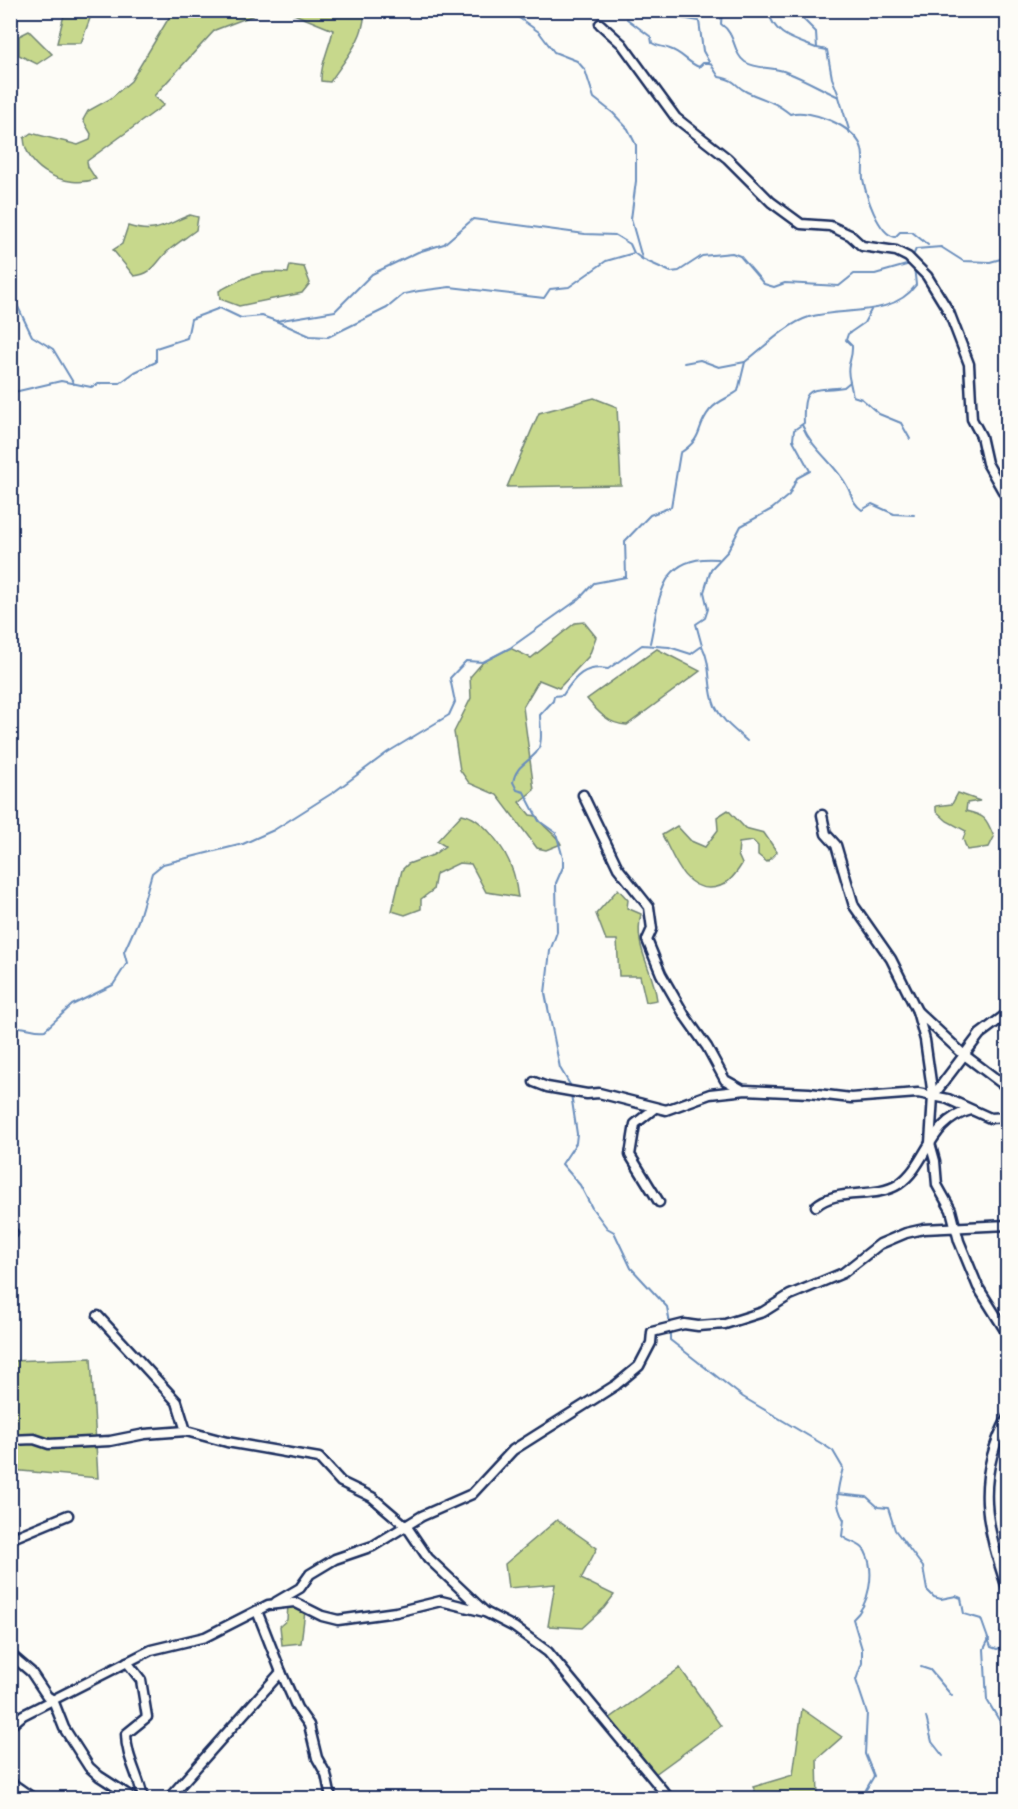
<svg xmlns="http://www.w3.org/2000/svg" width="1018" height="1809" viewBox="0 0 1018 1809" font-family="Pangolin,sans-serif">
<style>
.green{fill:#c7d88c;stroke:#718475;stroke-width:1.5}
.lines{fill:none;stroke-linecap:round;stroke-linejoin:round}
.stream{stroke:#6b8ebc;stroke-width:2}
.minor-casing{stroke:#1b2f5e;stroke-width:13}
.minor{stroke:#fdfcf7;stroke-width:8}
</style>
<rect width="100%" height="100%" fill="#fdfcf7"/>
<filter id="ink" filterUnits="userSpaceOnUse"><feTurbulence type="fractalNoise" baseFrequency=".0167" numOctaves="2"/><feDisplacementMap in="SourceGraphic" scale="12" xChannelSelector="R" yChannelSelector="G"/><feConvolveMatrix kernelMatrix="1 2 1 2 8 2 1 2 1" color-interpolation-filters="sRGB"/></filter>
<g filter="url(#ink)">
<g class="green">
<path d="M65,11H90L92,13L81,43H57Z"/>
<path d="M173,11L364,10C367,36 343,62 330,82L321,81C320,64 330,47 333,30L289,12H262L215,30L154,96L164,105L87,161L88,167L96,179C67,189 26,171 24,138L31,133L78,145L90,140L91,134L83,120L88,111L110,99L131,81Z"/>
<path d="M29,31L52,54L37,64L19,55V36Z"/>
<path d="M190,215L198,217L196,230C187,237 177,243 168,251C155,263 154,274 134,276L113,250L122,244L128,226C156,235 164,225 190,215Z"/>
<path d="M290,265L304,267L310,283L302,293L239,306L220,299L219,291C247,276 256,270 288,273Z"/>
<path d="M594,398L617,407L621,485L507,487L539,413Z"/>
<path d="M584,622L596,637L589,656L559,688L539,680L523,707L534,790L519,802L530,815L537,816C542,828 555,832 561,844L546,850L537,848L497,795L469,783L460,770L454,732L471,698L470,677L483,662L510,648L531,658L575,623Z"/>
<path d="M657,649L700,671L627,725C609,725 597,711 587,699Z"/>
<path d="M958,793L980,801L967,803L966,811C986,816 986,818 994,837L989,847L967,850L963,839L966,831L947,821L936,811V806L952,804Z"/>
<path d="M728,810L745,828L764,833L777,852L767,862L758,855V846L753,841L739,843L738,855L742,864C734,877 725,888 710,888C683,889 673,855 662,835L677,826L691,841L705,847L718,830L717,817Z"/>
<path d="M462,814C483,818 505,848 512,869C516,878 516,888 518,897L486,892L471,864L459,863L436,874L433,890L421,899V909L405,915L392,911L402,870L408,864L433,855L445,846L437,841Z"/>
<path d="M618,889L628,900L627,908L641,914C633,949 653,967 657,1000L646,1002L640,976H619L617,940H606L596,914Z"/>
<path d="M91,1358L98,1478L11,1470L10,1361Z"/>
<path d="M557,1520L597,1548L581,1579L614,1595L604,1608L582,1628L548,1626L555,1584L508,1588L505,1564Z"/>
<path d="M288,1605L305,1611L301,1643L282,1645L280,1626L287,1620Z"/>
<path d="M680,1668L721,1726L651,1777L609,1719Z"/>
<path d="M802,1709L842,1737L817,1759L818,1798H759L753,1787L793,1775Z"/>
</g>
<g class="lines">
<g class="stream">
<path d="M508,10L539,32L554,52L577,61L585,70L594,98L613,113L628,129L636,145V181L631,219L642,258"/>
<path d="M666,10L669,16L699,21L703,51L709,62"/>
<path d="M722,10L721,24C736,34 733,54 745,62C758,70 772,66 786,72C805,79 821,89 839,97L850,133"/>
<path d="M768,10C774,36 793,39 816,48"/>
<path d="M794,10L816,32L817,48L827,50L832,78L839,96"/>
<path d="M627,19L651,37L652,43C658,47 663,46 670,49C681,52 688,63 699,67L703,63H710L719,77C739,81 734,86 747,92C767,101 772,100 790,114C810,108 853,126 861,146C865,155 862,169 863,179C866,195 878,234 895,237L900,232H912L928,245"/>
<path d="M912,258L916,249L941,247L963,261L990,262L1008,257"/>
<path d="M10,300L17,305L32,336L53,349L74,384"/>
<path d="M276,321L310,336L328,337L387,308L404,294L419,291L450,287L544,298L550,289L569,287L606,261L634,253"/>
<path d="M684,363L700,360L719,367L745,362"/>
<path d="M850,382L853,396L862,399L879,414L901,423L910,439"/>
<path d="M10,393L61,381L91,387L101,383H120L135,372L156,362V348L187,338L191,319L220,308L241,318L262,316L276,321L335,311L372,274L418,252L444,244L473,219L585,234L615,235L630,244L634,253L642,259L671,272L679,271L702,256L732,253L740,256L764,284L774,287L785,283L839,286L854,274H875L910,264"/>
<path d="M802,425C813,451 835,463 847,486C852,495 852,503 862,510L872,504L894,514L914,515"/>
<path d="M650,643C660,598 659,554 718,559"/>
<path d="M702,646C712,665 707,687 715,706C722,721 735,730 747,741"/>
<path d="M10,1037L16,1027C27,1026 35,1032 45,1030L72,1005L113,985L127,963L124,952L138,921L152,873L163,864L243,844L274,830L334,792L388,752L449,715L455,702L450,678L466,661L483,662L510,648L579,599L594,583L626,577L625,541L650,515L671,507L680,453C705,437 695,428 710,410C717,401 729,398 738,391L745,362C762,349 788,323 809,317C844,307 892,318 916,285L914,266"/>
<path d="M10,1055V1060"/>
<path d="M572,1088L560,1068L545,993L550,951L557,932L556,883L563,867V858L556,833L539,821L524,792L517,790L513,782C516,766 526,764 536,753C544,743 540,726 540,715L553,701L554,696L563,695C575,676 585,665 608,669L642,645L669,647L691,654L702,646L696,624L705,618L708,609L704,592L711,569L728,551L741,526L772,509L789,495L797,478L810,471L793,440L794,430L804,423C802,382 812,392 844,387L850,382C845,363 853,361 852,346L846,340L848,334L864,323L871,310"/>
<path d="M571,1094L577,1134L576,1143L562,1164L580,1185L592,1208L607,1228L614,1232L631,1268L667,1307L670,1324"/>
<path d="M670,1329V1340L743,1397L824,1445L833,1451L843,1468C838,1486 833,1503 844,1520L842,1536C849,1543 860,1542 865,1551C876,1572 869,1605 853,1619L862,1649V1663L856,1680L867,1713L865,1754L874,1776L861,1798"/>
<path d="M837,1494L867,1497L878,1507L888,1508L895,1530L923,1567L927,1590L934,1597L941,1599L956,1596L961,1598L964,1614L981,1619L991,1647L997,1649L1008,1645"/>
<path d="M989,1639L984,1649L987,1700L1008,1735"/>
<path d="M921,1667L930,1670L952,1696"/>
<path d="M926,1717L932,1742L943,1756"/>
</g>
<defs>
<g id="minor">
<path d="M600,24L622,44L676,118L727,158L771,202L801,224L830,226L850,235L862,246L896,251L908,257L927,276L949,312L969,364L972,419L981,436L987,463L1008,500"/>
<path d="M583,795L618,868L649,907L652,929L647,940L661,974L685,1016L707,1047L725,1080L741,1089"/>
<path d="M822,815L826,834L836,845L854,906L891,959L917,1011L963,1054L1008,1088"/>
<path d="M917,1011L925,1040L933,1096L930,1143L935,1161L937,1185L951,1210L959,1241L978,1287L1008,1335"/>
<path d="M534,1082L547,1087L587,1094L599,1093L666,1110L710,1094L746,1090L809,1093L851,1098L918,1093L948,1099L990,1118L1008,1117"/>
<path d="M933,1096L980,1034L1008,1013"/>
<path d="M655,1108L635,1124L630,1155L659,1202"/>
<path d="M816,1206C837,1187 874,1200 899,1184C928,1164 928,1121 971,1110"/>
<path d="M10,1235L13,1233"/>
<path d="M98,1316L177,1402L186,1431"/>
<path d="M1008,1417C974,1479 986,1527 1008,1591"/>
<path d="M10,1440L34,1439L49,1444L110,1441L145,1434L186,1431L227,1442L319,1458L341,1482L372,1497L407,1527L428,1558L485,1612"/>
<path d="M10,1539L68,1515"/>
<path d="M276,1602L300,1588L310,1574L335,1559L373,1546L422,1516L472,1494L513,1450L616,1385L639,1366L651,1343L652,1332L684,1324L698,1326L725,1324L763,1312L790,1295L843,1273L880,1244L906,1233L924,1229L1008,1225"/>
<path d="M10,1654L31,1672L47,1696L53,1700L64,1728L89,1767L99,1776L133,1798"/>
<path d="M127,1662L141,1680L147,1717L126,1734C126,1757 139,1776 143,1798"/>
<path d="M281,1672L297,1708L309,1725L317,1758L326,1774L331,1798"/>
<path d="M10,1726L23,1715L151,1650L205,1637L268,1605L294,1602L322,1616L338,1620L396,1612L441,1601L485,1612L514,1627L548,1652L669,1798"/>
<path d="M10,1782L33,1798"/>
<path d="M169,1798L281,1672L257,1611"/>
</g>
</defs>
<use href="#minor" class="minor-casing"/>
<use href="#minor" class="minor"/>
</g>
</g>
<rect width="1018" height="1809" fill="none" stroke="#fdfcf7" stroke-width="36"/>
<rect x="18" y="18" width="982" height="1773" fill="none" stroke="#1b2f5e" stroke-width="2" filter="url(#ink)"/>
</svg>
